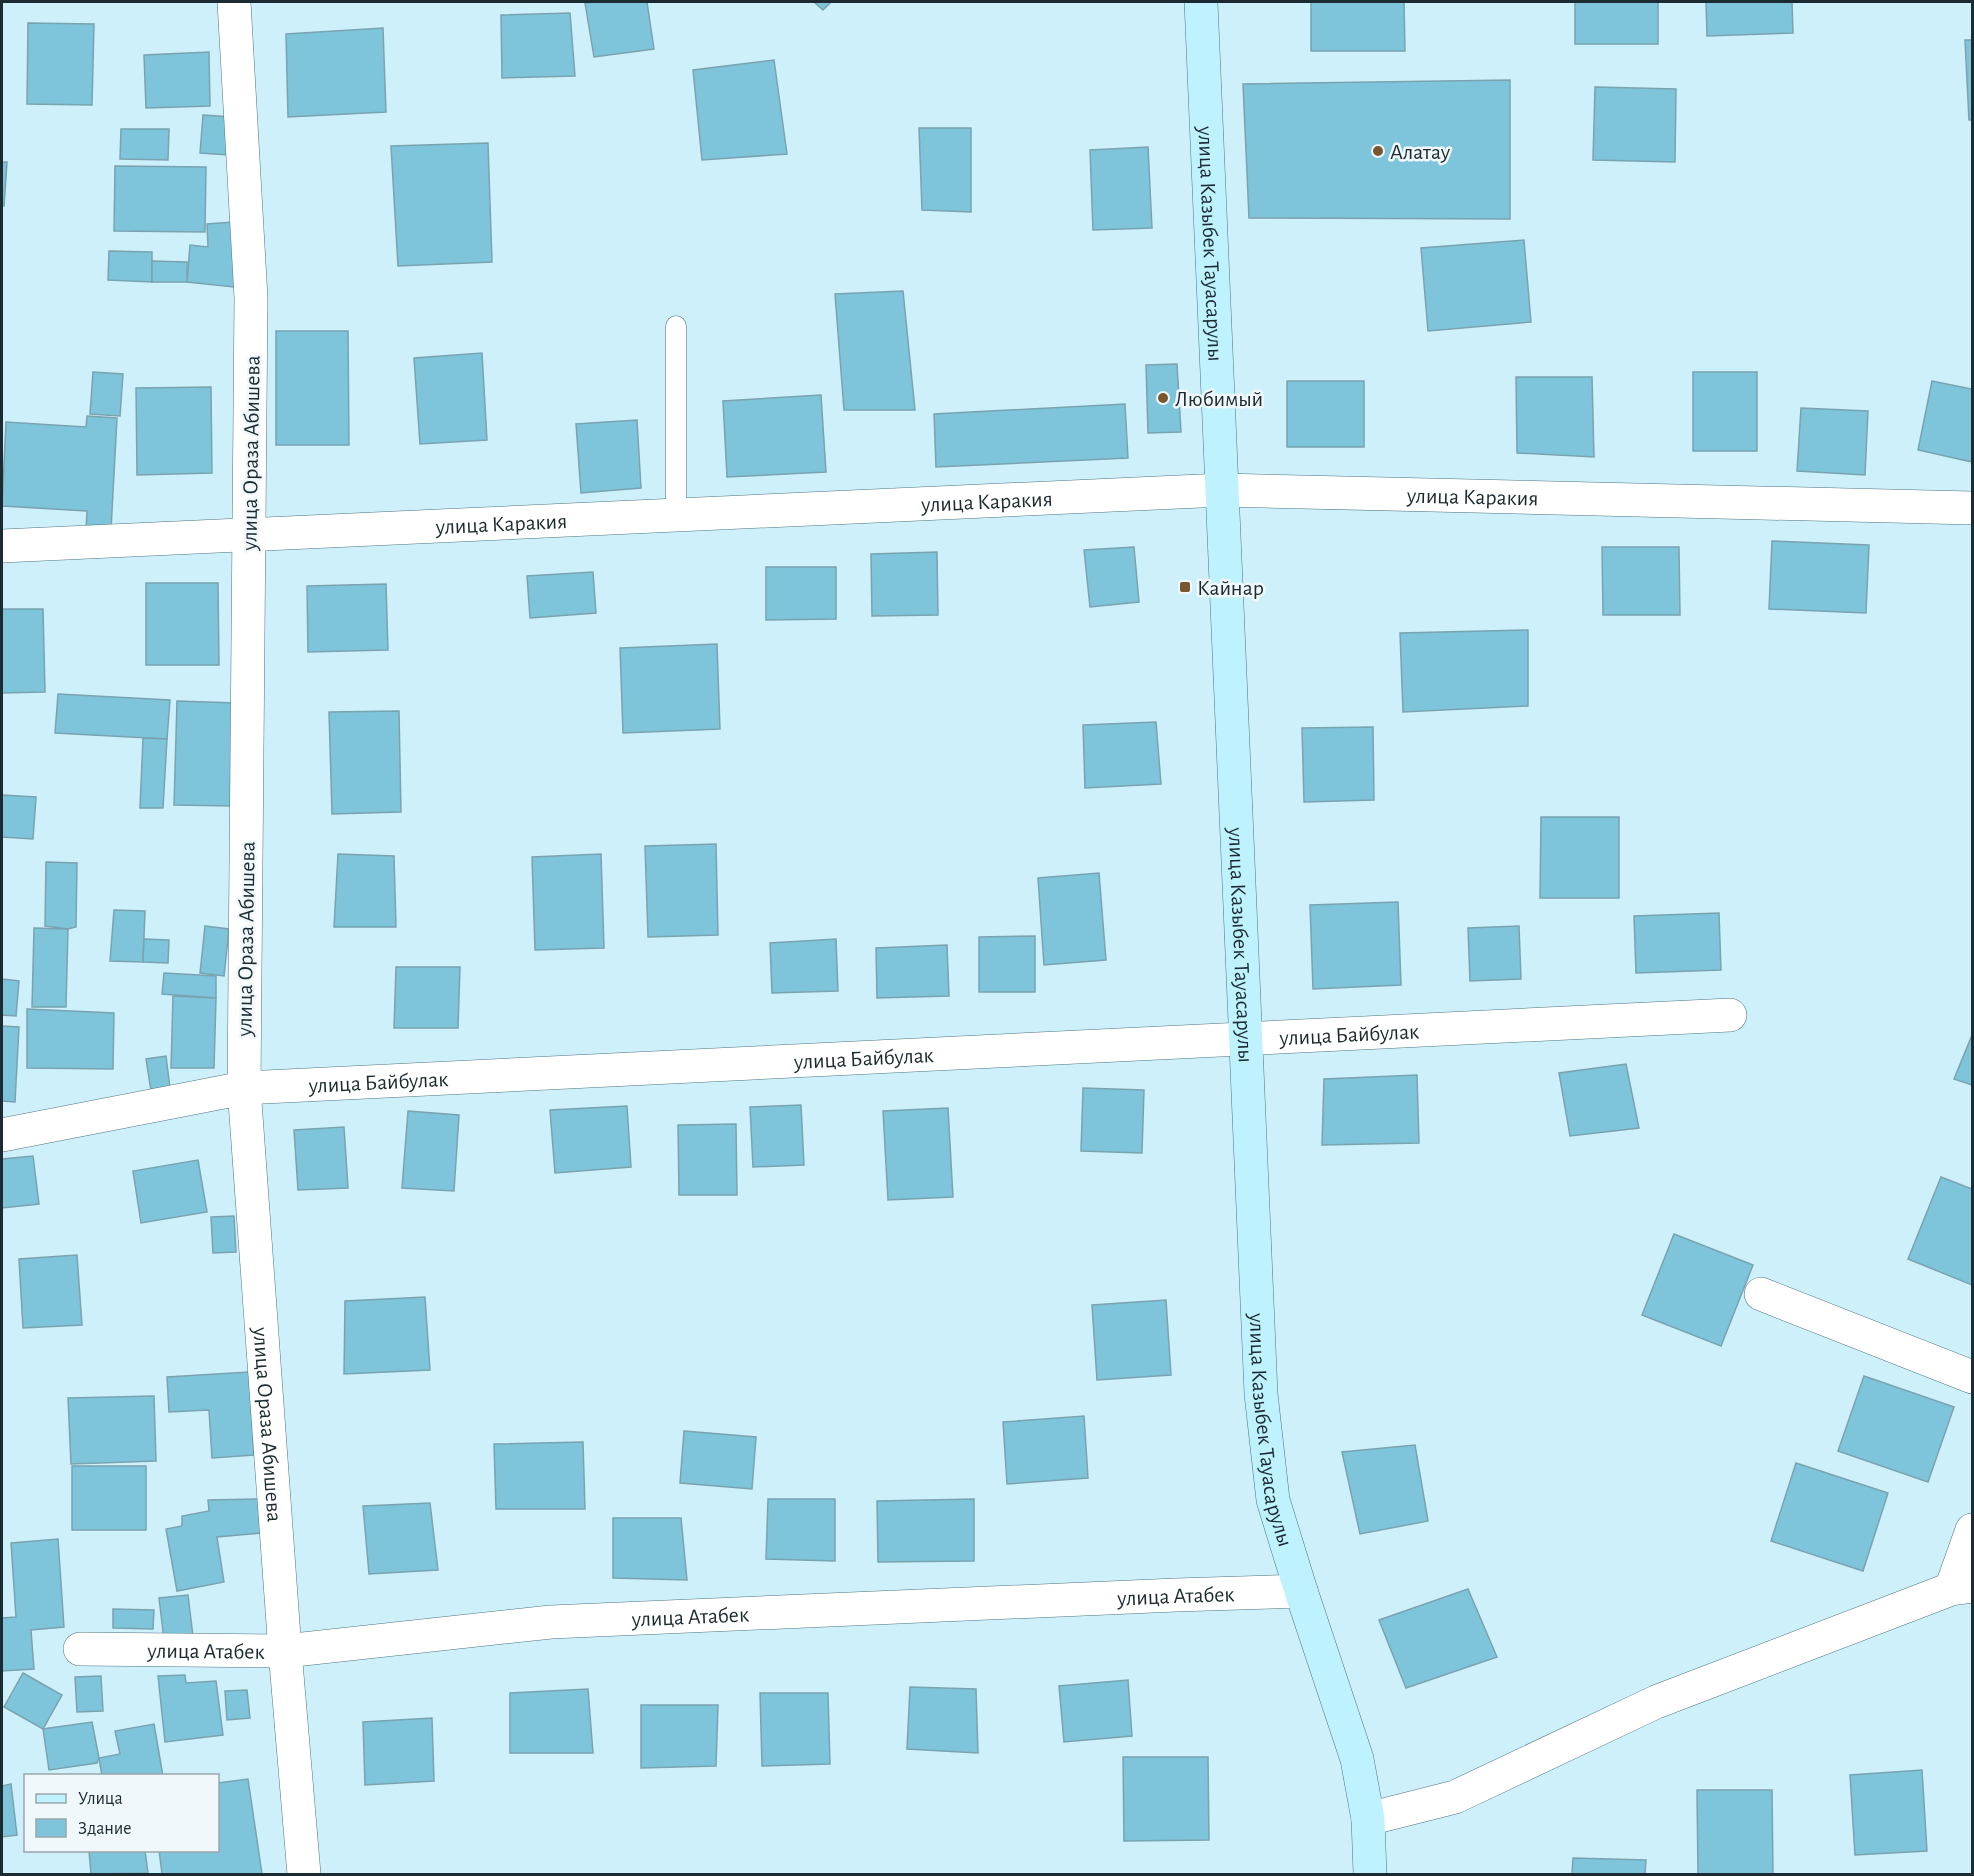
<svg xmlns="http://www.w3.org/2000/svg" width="1974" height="1876" viewBox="0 0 1974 1876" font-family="'Alegreya Sans',sans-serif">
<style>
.building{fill:#7ec4da;stroke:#7aa3b0;stroke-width:1.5}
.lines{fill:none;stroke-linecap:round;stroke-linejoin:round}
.lane-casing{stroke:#4d7581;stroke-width:21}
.street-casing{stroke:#4d7581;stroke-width:34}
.secondary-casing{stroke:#4d7581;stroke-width:34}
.lane{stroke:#fff;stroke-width:20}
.street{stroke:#fff;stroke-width:33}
.secondary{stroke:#bef2fe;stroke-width:33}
.poi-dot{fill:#78562e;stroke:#f0f8fb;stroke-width:2}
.labels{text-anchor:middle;stroke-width:5;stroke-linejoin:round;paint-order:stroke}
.poi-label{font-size:22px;fill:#1b2b31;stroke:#f0f8fb;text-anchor:start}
.street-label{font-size:22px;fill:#1b2b31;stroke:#f0f8fb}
</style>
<rect width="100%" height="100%" fill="#cef0fb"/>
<g class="building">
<path d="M594,2H647L654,49L594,57L585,3Z"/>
<path d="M814,2H831L823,10Z"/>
<path d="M1311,2H1404L1405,51H1311Z"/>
<rect x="1575" y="2" width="83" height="42"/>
<path d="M1706,2H1792L1793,33L1707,36Z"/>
<path d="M570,13L575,76L502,78L501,15Z"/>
<path d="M28,23L94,24L92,105L27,104Z"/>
<path d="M383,28L386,112L288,117L286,34Z"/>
<path d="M1965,40H1972V120H1969Z"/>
<path d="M209,52L210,106L146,108L144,55Z"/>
<path d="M774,60L787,154L702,160L693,70Z"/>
<path d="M1510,80V219L1249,218L1243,84Z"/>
<path d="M1595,87L1676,89L1675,162L1593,160Z"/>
<path d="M203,115L232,117L229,155L200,153Z"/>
<path d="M919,128H971V212L922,210Z"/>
<path d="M121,129H169L168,160L120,159Z"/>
<path d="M488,143L492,262L398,266L391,146Z"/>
<path d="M1148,147L1152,228L1093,230L1090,150Z"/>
<path d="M2,162H7L4,206H2Z"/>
<path d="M115,166L206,167L205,232L114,231Z"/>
<path d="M233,222L234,287L187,282L190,245L208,247L207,224Z"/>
<path d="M1524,240L1531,322L1428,331L1421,248Z"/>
<path d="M109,251L152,252V282L108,280Z"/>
<path d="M152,261L187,262V282H152Z"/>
<path d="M903,291L915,410H844L835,294Z"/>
<path d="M276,331H348L349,445H276Z"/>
<path d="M482,353L487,440L420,444L414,358Z"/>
<path d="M1177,364L1181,432L1148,433L1146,365Z"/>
<path d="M93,372L123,374L120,416L90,414Z"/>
<rect x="1693" y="372" width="64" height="79"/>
<path d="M1516,377H1592L1594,457L1517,453Z"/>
<rect x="1287" y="381" width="77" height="66"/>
<path d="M1932,381L1972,389V462L1918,450Z"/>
<path d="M211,387L212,473L137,475L136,388Z"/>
<path d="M821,395L826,472L727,477L723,401Z"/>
<path d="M1125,404L1128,458L936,467L934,414Z"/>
<path d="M1801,408L1868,411L1865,475L1797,471Z"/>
<path d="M87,416L117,418L111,530L86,529L87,511L2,506L6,422L86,427Z"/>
<path d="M637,420L641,488L581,493L576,424Z"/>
<path d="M1772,541L1869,545L1866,613L1769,609Z"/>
<path d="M1134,547L1139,602L1090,607L1084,550Z"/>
<path d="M1602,547H1679L1680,615H1603Z"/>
<path d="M937,552L938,615L872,616L871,554Z"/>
<path d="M766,567H836V619L766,620Z"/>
<path d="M593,572L596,613L530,618L527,576Z"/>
<path d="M146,583H218L219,665H146Z"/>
<path d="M386,584L388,650L308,652L307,586Z"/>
<path d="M2,609H43L45,692L2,693Z"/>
<path d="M1528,630V706L1403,712L1400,633Z"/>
<path d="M717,644L720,729L623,733L620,648Z"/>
<path d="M58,694L170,700L167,739L55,733Z"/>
<path d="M177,701L236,703L233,806L174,805Z"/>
<path d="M399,711L401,812L332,814L329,712Z"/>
<path d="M1156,722L1161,784L1085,788L1083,725Z"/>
<path d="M1373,727L1374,800L1304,802L1302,728Z"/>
<path d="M143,738L167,739L163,808H140Z"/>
<path d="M2,795L36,797L33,839L2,837Z"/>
<path d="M1541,817H1619V898H1540Z"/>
<path d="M716,844L718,935L648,937L645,846Z"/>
<path d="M338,854L394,856L396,927H334Z"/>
<path d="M601,854L604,948L535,950L532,857Z"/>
<path d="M46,862L77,863L76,927L68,929L45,926Z"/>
<path d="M1099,873L1106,960L1044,965L1038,878Z"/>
<path d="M1398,902L1401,985L1313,989L1310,905Z"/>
<path d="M114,910L145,911L143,962L110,961Z"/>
<path d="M1719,913L1721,970L1636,973L1634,916Z"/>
<path d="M205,926L229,929L224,976L200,973Z"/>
<path d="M1519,926L1521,979L1470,981L1468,928Z"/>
<path d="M34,928L68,929L66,1007H32Z"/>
<path d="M1035,936V992H979V937Z"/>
<path d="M144,939L169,940L168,963L143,962Z"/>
<path d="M836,939L838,991L772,993L770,943Z"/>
<path d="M947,945L949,996L877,998L876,948Z"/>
<path d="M396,967H460L458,1028H394Z"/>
<path d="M164,973L216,976V998L162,994Z"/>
<path d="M2,979L19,981L16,1016L2,1015Z"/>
<path d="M173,996L216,998L214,1068H171Z"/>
<path d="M27,1009L114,1013L113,1069L27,1068Z"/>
<path d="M2,1026L19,1027L15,1102L2,1101Z"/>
<path d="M1972,1035V1085L1954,1079Z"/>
<path d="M166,1056L170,1088L151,1091L146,1059Z"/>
<path d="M1626,1064L1639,1128L1570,1136L1559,1073Z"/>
<path d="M1417,1075L1419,1143L1322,1145L1324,1079Z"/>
<path d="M1083,1088L1144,1090L1142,1153L1081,1151Z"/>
<path d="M801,1105L804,1165L753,1167L750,1107Z"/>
<path d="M627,1106L631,1167L555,1173L550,1110Z"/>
<path d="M948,1108L953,1197L888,1200L883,1111Z"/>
<path d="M408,1111L459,1115L454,1191L402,1188Z"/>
<path d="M736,1124L737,1195H679L678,1125Z"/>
<path d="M344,1127L348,1188L298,1190L294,1130Z"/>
<path d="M33,1156L39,1204L2,1208V1159Z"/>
<path d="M198,1160L207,1212L141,1223L133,1171Z"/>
<path d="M1941,1177L1972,1189V1285L1908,1259Z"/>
<path d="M234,1216L236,1252L213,1253L211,1217Z"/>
<path d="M1674,1234L1753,1265L1721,1346L1642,1315Z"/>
<path d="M77,1255L82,1325L23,1328L19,1259Z"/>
<path d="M425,1297L430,1370L344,1374L345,1301Z"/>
<path d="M1166,1300L1171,1375L1097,1380L1092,1305Z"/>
<path d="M249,1372L254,1455L212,1458L209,1410L169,1412L167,1377Z"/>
<path d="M1864,1376L1954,1407L1928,1482L1838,1451Z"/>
<path d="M154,1396L156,1461L71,1464L68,1398Z"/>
<path d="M1084,1416L1088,1478L1007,1484L1003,1422Z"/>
<path d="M684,1431L756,1437L752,1489L680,1483Z"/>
<path d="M583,1442L585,1509H496L494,1444Z"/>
<path d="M1415,1445L1428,1521L1360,1534L1342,1452Z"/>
<path d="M1796,1463L1888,1493L1863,1571L1771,1541Z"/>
<rect x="72" y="1466" width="74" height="64"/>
<path d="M259,1499L261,1533L217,1537L224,1582L177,1591L166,1529L182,1526V1516L209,1511L208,1500Z"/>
<path d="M768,1499H835V1561L766,1559Z"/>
<path d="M974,1499V1561L878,1562L877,1501Z"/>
<path d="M430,1503L438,1570L369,1574L363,1506Z"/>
<path d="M613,1518H681L687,1580L613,1578Z"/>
<path d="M58,1539L64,1627L31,1630L34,1669L2,1671V1618L16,1617L11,1543Z"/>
<path d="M1468,1589L1497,1657L1406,1688L1379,1620Z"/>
<path d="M188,1595L193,1636L164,1640L159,1598Z"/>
<path d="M113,1609L154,1610L153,1629L113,1628Z"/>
<path d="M23,1673L62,1695L43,1729L4,1707Z"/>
<path d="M185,1675L186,1683L216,1681L223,1735L165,1742L158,1676Z"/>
<path d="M101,1676L103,1711L77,1712L75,1677Z"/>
<path d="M1128,1680L1132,1736L1064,1742L1059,1686Z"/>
<path d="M910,1687L976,1689L978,1753L907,1749Z"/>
<path d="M588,1689L593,1753H510V1693Z"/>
<path d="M247,1690L250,1718L227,1720L225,1691Z"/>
<path d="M760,1693H828L830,1764L762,1766Z"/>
<path d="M641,1705H718L716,1766L641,1768Z"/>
<path d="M432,1718L434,1781L365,1785L363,1722Z"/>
<path d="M92,1722L99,1758L97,1763L49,1770L43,1729Z"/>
<path d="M154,1724L163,1776H102L99,1758L120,1754L115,1731Z"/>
<path d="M1123,1757H1208L1209,1840L1124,1841Z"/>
<path d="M1922,1770L1927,1851L1855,1855L1850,1775Z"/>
<path d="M248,1779L262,1874H162L159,1850H218V1783Z"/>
<path d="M11,1784L17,1835L2,1837V1786Z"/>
<path d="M1697,1790H1772L1773,1874H1698Z"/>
<path d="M145,1850L148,1873L91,1874L89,1851Z"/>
<path d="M1573,1858L1646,1860L1645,1874H1572Z"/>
</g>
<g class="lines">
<defs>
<path id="lane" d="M676,326V514"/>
<g id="street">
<path id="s1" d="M234,2L251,298L244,1088L285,1651L304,1874"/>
<path id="s2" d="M2,546L1222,490L1972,508"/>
<path id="s3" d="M2,1135L244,1088L1730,1015"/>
<path d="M1761,1294L1972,1377"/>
<path d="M1951,1589L1972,1530"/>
<path id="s4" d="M80,1649L285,1651L551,1622L1176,1595L1301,1591"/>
<path d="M1368,1819L1455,1797L1656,1702L1951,1589L1972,1586"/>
</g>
<g id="secondary">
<path id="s5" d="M1201,2L1261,1394L1273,1500L1301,1591L1357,1759L1368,1819L1370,1874"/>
</g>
</defs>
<use href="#lane" class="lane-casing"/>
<use href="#street" class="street-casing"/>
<use href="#secondary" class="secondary-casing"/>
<use href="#lane" class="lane"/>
<use href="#street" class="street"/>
<use href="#secondary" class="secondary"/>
</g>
<g class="poi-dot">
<circle cx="1378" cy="151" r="6"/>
<circle cx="1163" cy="398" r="6"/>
<rect x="1179" y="581" width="12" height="12" rx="3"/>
</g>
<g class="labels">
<g class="poi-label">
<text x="1390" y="159">Алатау</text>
<text x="1175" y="406">Любимый</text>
<text x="1197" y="595">Кайнар</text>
</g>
<g class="street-label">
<text dy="8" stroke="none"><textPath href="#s5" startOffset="242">улица Казыбек Тауасарулы</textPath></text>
<text transform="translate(250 453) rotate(-89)" y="8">улица Ораза Абишева</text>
<text dy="8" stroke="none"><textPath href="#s2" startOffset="1472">улица Каракия</textPath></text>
<text dy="8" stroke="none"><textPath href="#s2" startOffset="986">улица Каракия</textPath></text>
<text dy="8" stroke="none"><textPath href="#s2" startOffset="500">улица Каракия</textPath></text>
<text transform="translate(245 939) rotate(-89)" y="8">улица Ораза Абишева</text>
<text dy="8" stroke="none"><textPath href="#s5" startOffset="944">улица Казыбек Тауасарулы</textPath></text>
<text dy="8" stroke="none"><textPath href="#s3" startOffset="1353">улица Байбулак</textPath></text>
<text dy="8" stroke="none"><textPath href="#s3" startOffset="867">улица Байбулак</textPath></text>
<text dy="8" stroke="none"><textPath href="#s3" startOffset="381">улица Байбулак</textPath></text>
<text dy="8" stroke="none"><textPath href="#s1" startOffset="1424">улица Ораза Абишева</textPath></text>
<text dy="8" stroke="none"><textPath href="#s5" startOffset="1430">улица Казыбек Тауасарулы</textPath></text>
<text dy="8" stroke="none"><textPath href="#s4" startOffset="1098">улица Атабек</textPath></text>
<text dy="8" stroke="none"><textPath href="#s4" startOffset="612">улица Атабек</textPath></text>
<text dy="8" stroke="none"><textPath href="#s4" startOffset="126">улица Атабек</textPath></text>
</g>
</g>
<rect width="1974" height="1876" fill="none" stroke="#1b2b31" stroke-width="6"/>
<rect x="24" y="1774" width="195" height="78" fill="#f0f8fb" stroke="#9ba6aa" stroke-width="1.5"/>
<rect x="36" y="1794" width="30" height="9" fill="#bef2fe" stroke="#9ba6aa" stroke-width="1.5"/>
<text x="78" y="1804" font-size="18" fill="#1b2b31">Улица</text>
<rect x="36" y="1819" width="30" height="18" fill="#7ec4da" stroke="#9ba6aa" stroke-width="1.5"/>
<text x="78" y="1834" font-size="18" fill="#1b2b31">Здание</text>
</svg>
